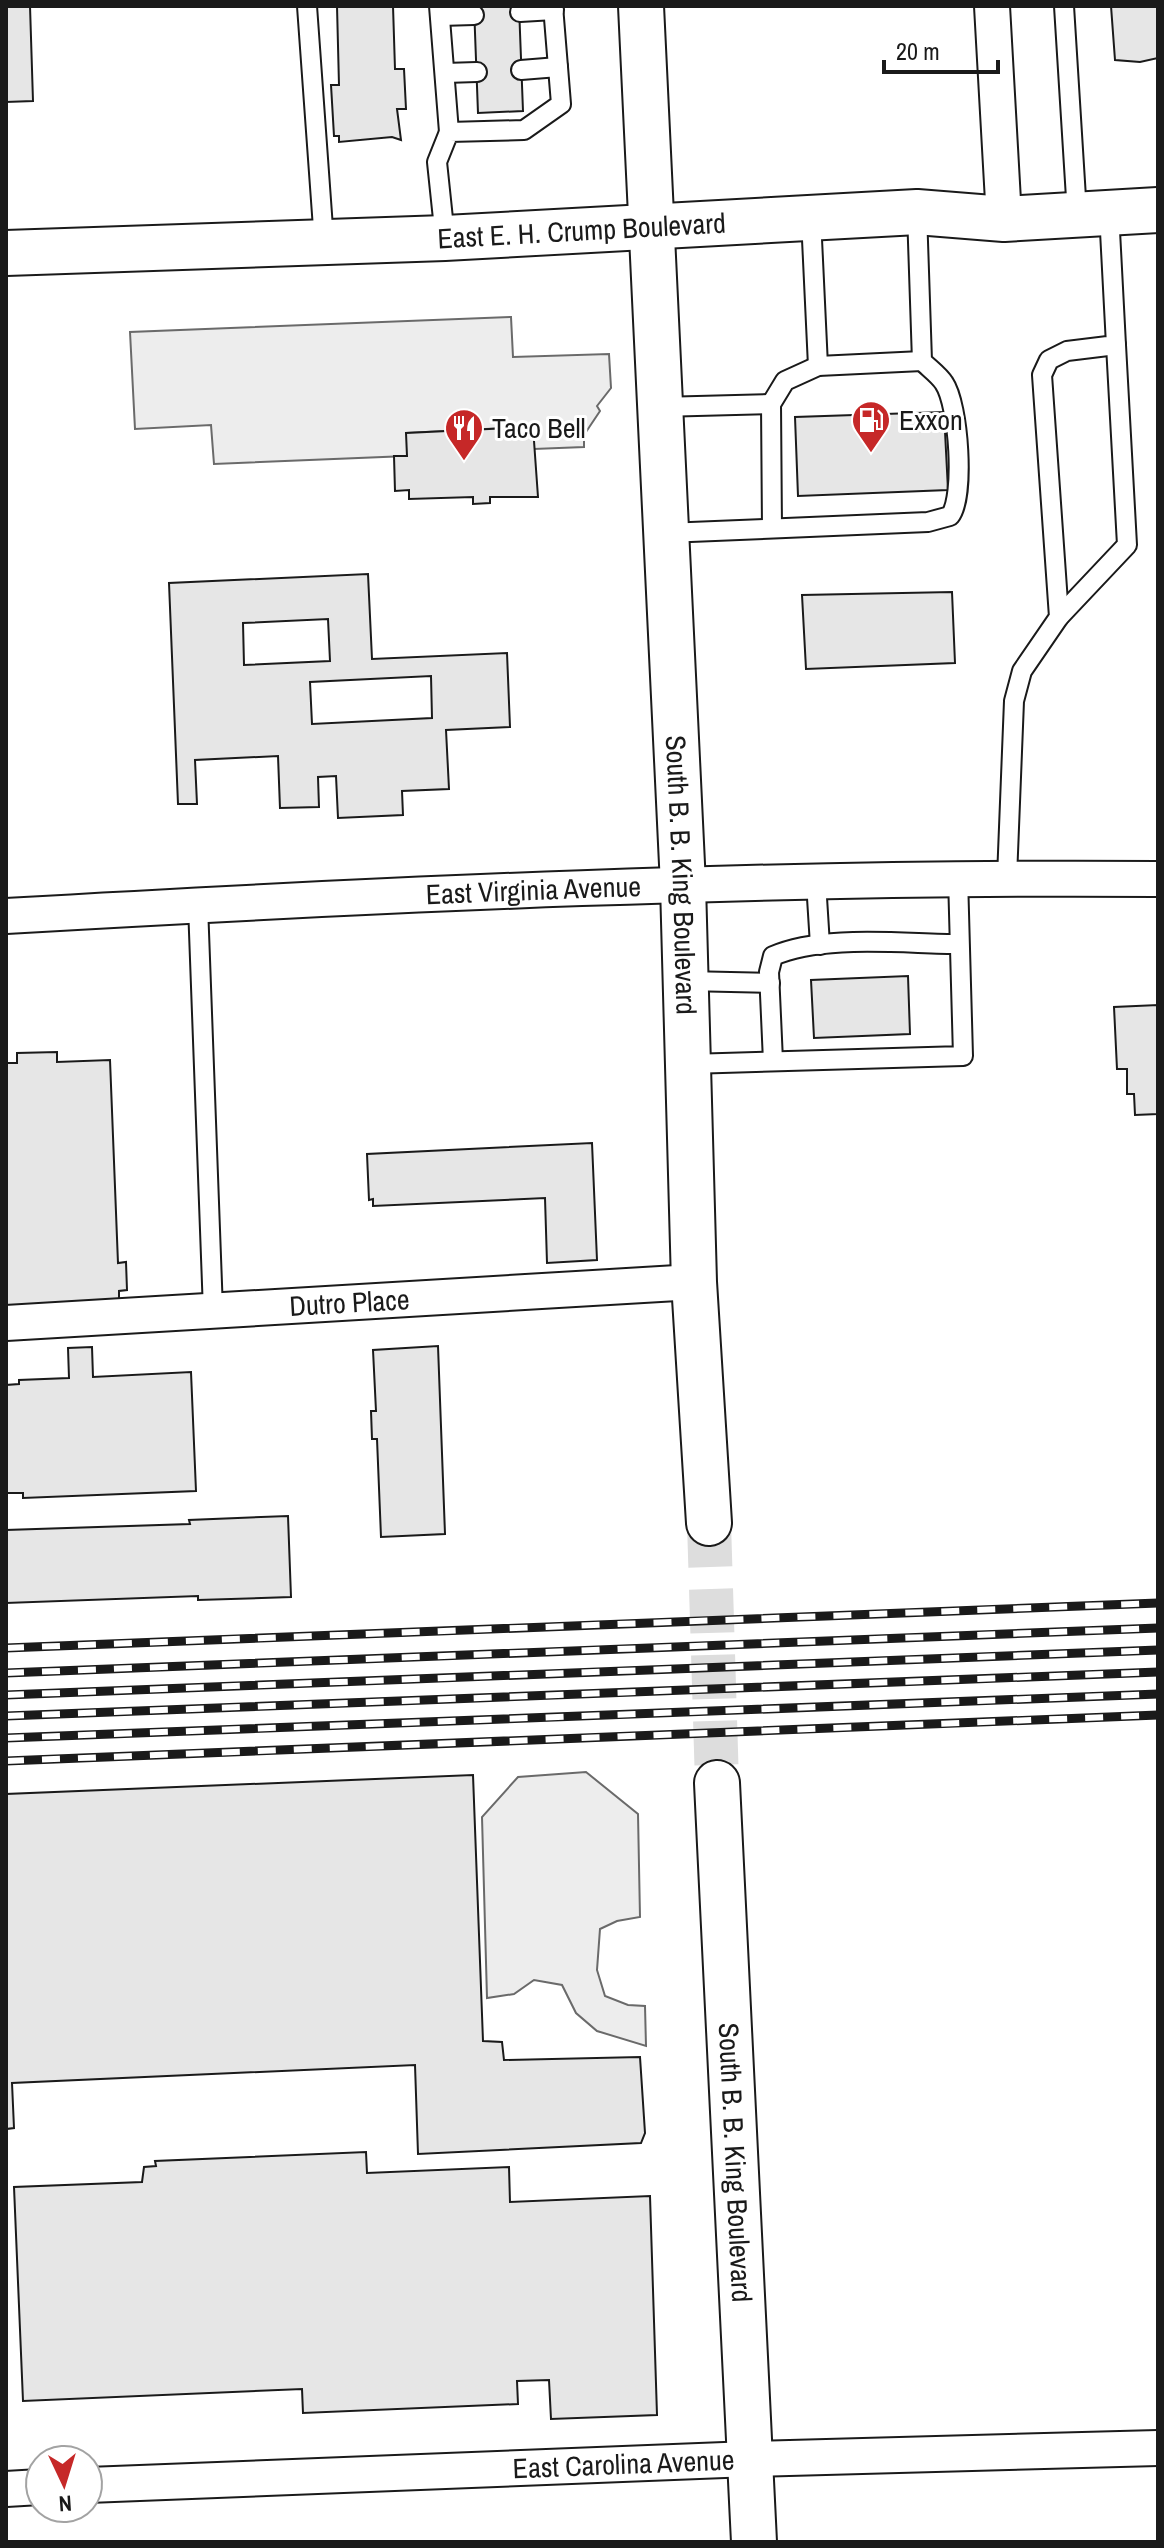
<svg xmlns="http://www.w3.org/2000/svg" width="1164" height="2548" viewBox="0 0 1164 2548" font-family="'Archivo Narrow',sans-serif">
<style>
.built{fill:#ededed;stroke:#6a6a6a;stroke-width:2}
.building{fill:#e6e6e6;stroke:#1a1a1a;stroke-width:2;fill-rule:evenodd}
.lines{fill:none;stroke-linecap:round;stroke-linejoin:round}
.primary-tunnel{stroke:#ddd;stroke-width:44;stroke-dasharray:44 22;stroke-linecap:butt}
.lane-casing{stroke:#1a1a1a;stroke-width:22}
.street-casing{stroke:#1a1a1a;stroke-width:38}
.primary-casing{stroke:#1a1a1a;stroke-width:48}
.lane{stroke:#fff;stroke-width:18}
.street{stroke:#fff;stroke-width:34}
.primary{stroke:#fff;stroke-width:44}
.rail-casing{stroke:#1a1a1a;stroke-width:9}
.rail{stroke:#fff;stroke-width:6;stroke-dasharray:18;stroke-linecap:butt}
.labels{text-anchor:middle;stroke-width:6;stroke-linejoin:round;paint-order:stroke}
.street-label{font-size:28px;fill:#1a1a1a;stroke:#fff}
.poi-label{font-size:28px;fill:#1a1a1a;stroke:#fff;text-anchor:start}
</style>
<rect width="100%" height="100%" fill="#fff"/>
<g class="built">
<path d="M511,317L513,357L609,354L611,388L597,406L600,411L584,435V447L534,449L533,427H527L407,433V456L214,464L211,425L135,429L130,332Z"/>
<path d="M586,1772L638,1814L640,1917L617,1921L600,1929L597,1970L605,1996L628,2005L645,2006L646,2046L597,2031L576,2013L562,1985L534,1980L514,1994L487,1998L482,1817L518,1777Z"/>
</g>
<g class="building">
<path d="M6,6H30L33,101L6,102Z"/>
<path d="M337,6H393L395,69H404L406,109H397L401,140L392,137L339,142V136H334L331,85H339Z"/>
<path d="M474,6H519L523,111L478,113Z"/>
<path d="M1107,6H1158V58L1140,62L1115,60L1111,6Z"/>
<path d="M944,412L948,490L798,496L795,417Z"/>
<path d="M533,427L538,497H490V503L473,504V497L409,499V490L395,491L394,456H407L406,433Z"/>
<path d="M368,574L372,659L507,653L510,727L446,730L449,789L402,791L403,815L338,818L336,776L318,777L319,807L280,808L278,756L195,760L197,804H178L169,583ZM328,619L330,661L244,665L243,623ZM431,676L432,718L312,724L310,682Z"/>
<path d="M952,592L955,663L806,669L802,595Z"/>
<path d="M908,976L910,1034L814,1038L811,980Z"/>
<path d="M1158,1005V1114L1135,1115L1134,1094H1127V1069H1117L1114,1007Z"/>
<path d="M57,1052V1062L110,1060L118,1263L126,1262L127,1290L119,1291V1301L6,1306V1063H17V1053Z"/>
<path d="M592,1143L597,1260L547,1263L545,1198L373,1206V1199L369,1200L367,1154Z"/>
<path d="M438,1346L445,1534L381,1537L377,1439H372L371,1411H376L373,1350Z"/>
<path d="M92,1347L93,1377L191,1372L196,1491L23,1498V1493H6V1385L19,1384V1380L69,1378L68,1348Z"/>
<path d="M288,1516L291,1597L198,1600V1596L6,1603V1530L190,1524L189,1520Z"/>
<path d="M473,1775L483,2041L502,2042L504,2060L640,2057L645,2133L641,2143L418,2154L415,2065L12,2083L14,2128L6,2129V1794Z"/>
<path d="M366,2152L367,2173L509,2167L510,2202L650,2196L657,2415L551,2419L549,2380L517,2381L518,2404L303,2413L302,2389L23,2401L14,2187L142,2182L144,2167L156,2166L155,2161Z"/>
</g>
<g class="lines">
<path class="primary-tunnel" d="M709,1523L717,1783"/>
<defs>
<g id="lane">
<path d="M307,6L324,242"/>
<path d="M439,6L449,132"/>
<path d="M1064,6L1077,214"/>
<path d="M520,12L554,10"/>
<path d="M440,16L474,15"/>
<path d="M521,70L558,67"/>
<path d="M445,73L477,72"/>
<path d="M811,218L818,366"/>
<path d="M445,238L437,162L449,132L524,130L561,104L553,6"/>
<path d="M659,407L771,404"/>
<path d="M772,528L771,404L785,381L818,366L922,361"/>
<path d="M666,533L928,522L950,516C965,497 959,405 944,383C939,375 929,368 922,361L917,212"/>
<path d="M1059,617L1127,545L1116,345"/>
<path d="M1007,878L1014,701L1022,671L1059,617L1042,375L1049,360L1067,351L1116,345L1109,212"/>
<path d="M816,882L820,945"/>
<path d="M198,905L213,1311"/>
<path d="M686,981L770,983"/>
<path d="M773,1061L769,972L773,956C823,934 904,944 959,944"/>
<path d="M689,1064L963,1056L958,877"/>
</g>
<g id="street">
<path d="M992,6L1004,219"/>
<path id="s1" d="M6,916C389,894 774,876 1158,879"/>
<path id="s2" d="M6,1323L694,1282"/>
<path id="s3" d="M88,2485L750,2459L1158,2448"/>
<path d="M6,2489L40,2487"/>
</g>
<g id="primary">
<path id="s4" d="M641,6L683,885L694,1282L709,1523"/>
<path id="s5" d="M6,253L445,238L917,212L1004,219L1158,210"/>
<path id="s6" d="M717,1783L754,2542"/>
</g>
</defs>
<use href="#lane" class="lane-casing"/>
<use href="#street" class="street-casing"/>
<use href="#primary" class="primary-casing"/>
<use href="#lane" class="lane"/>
<use href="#street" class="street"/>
<use href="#primary" class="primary"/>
<defs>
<g id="rail">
<path d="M6,1648L1158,1603"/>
<path d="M6,1673L1158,1628"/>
<path d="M6,1695L1158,1650"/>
<path d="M6,1716L1158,1672"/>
<path d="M6,1738L1158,1694"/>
<path d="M6,1761L1158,1715"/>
</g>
</defs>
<use href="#rail" class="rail-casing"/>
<use href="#rail" class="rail"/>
</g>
<defs>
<symbol id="fuel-pin" viewBox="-11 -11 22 30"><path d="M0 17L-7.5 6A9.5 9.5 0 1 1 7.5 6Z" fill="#c62828" stroke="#fff"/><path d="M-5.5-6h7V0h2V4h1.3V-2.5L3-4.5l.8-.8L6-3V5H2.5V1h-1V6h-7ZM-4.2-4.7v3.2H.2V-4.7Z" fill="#fff"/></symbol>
<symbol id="restaurant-pin" viewBox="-11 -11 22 30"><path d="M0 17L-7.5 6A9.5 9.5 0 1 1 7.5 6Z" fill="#c62828" stroke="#fff"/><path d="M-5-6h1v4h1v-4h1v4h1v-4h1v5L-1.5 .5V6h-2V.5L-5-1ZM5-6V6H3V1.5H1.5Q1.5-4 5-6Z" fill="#fff"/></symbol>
</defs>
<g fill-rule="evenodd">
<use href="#fuel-pin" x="849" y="398" width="44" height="60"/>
<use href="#restaurant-pin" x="442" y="406" width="44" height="60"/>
</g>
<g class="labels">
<g class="street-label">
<text dy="10" stroke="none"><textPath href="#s5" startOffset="576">East E. H. Crump Boulevard</textPath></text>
<text dy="10" stroke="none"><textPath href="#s4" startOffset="870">South B. B. King Boulevard</textPath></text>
<text dy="10" stroke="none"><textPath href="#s1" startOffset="528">East Virginia Avenue</textPath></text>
<text dy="10" stroke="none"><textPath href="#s2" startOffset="344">Dutro Place</textPath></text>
<text dy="10" stroke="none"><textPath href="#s6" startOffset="380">South B. B. King Boulevard</textPath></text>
<text dy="10" stroke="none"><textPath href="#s3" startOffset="536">East Carolina Avenue</textPath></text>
</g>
<g class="poi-label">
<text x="899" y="430">Exxon</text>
<text x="492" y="438">Taco Bell</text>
</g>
</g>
<rect width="1164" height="2548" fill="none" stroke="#1a1a1a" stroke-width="16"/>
<g transform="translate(64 2484) rotate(176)"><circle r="38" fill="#ffffff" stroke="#a3a3a3" stroke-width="2"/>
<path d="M0-6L14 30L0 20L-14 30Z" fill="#c62828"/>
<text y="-12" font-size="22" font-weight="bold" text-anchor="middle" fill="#1a1a1a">N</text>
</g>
<path d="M884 60v12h114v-12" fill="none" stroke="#1a1a1a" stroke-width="4"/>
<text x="896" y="60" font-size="24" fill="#1a1a1a" stroke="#ffffff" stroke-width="6" paint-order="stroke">20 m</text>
</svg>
